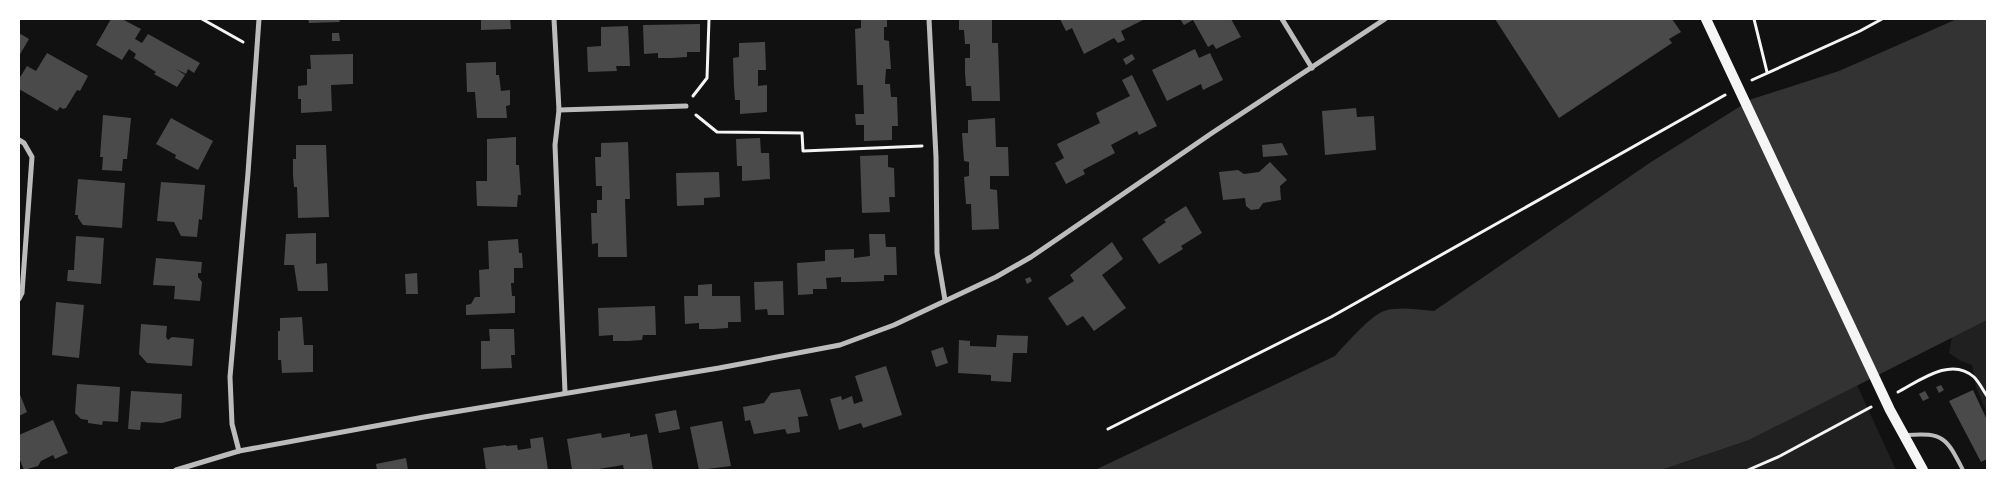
<svg xmlns="http://www.w3.org/2000/svg" width="2006" height="489" viewBox="0 0 2006 489" font-family="Raleway,sans-serif">
<style>
.green{fill:#202020}
.water{fill:#333}
.building{fill:#4a4a4a}
.lines{fill:none;stroke-linecap:round;stroke-linejoin:round}
.path{stroke:#f5f5f5;stroke-width:3}
.service{stroke:#bcbcbc;stroke-width:4}
.minor{stroke:#bcbcbc;stroke-width:5}
.secondary{stroke:#f5f5f5;stroke-width:10}
</style>
<rect width="100%" height="100%" fill="#111"/>
<g class="green">
<path d="M1987,308V413L1976,387L1972,365L1961,361L1949,353L1954,326Z"/>
<path d="M1857,385L1896,470H1661L1749,440Z"/>
</g>
<path class="water" d="M1957,19H1987V320L1749,440L1661,470H1095L1335,356C1345,345 1371,315 1384,311C1399,306 1419,310 1434,311L1651,162L1752,99L1839,71Z"/>
<g class="building">
<path d="M111,19H122L141,29L135,39L142,43L148,34L200,63L194,73L188,69L186,74L176,69L185,75L177,87L154,74L156,72L134,58L136,54L129,49L122,60L96,45Z"/>
<path d="M308,19H339L340,22L309,23Z"/>
<path d="M481,19H510L511,29L481,30Z"/>
<path d="M861,19H887V27H884V40L889,41L891,69H886L885,84H890L891,97H897L898,126H892V140L864,141V125H856L855,114H864L863,85H857L855,29L861,28Z"/>
<path d="M959,19H992V43H998L1000,101H972L971,86H966L965,73V58H970V44H965L964,30H959Z"/>
<path d="M1060,19H1145L1121,31L1125,40L1118,43L1114,38L1084,54L1072,28L1066,31Z"/>
<path d="M1180,19H1231L1241,37L1216,49L1213,44L1208,47L1193,20L1184,25Z"/>
<path d="M1495,19H1672L1681,32L1669,39L1672,43L1559,118Z"/>
<path d="M700,24V52H687V57L672,58H658V53L644,54L643,25Z"/>
<path d="M628,26L630,66H616L617,71L588,72L587,47L601,46V27Z"/>
<path d="M19,33L29,39L19,56Z"/>
<path d="M332,33H339L340,41H332Z"/>
<path d="M765,42L766,70H758V86L767,85V112L740,114V100H735L734,87L733,58L739,57V43Z"/>
<path d="M1195,49L1199,58L1210,53L1223,80L1203,90L1201,84L1167,101L1152,70Z"/>
<path d="M47,53L88,76L80,91L77,90L66,108L63,109L60,107L57,111L19,89V79L27,66L36,71Z"/>
<path d="M353,54V84L331,85L332,111L301,113V99H298V86L307,85V69H311L310,55Z"/>
<path d="M1132,54L1135,59L1126,65L1123,59Z"/>
<path d="M496,62V75H499L501,91L510,90V105L506,106L507,118H477L475,92H467L466,63Z"/>
<path d="M1132,75L1157,126L1139,135L1137,131L1111,145L1115,153L1083,170L1085,174L1066,184L1055,163L1064,158L1057,144L1100,123L1096,113L1130,96L1122,80Z"/>
<path d="M1356,108L1357,117L1374,116L1376,150L1325,155L1322,111Z"/>
<path d="M103,115L131,118L127,159H123L122,171L102,170L103,157H100Z"/>
<path d="M171,118L213,141L198,170L175,158L176,155L156,144Z"/>
<path d="M995,118L996,147H1008L1009,176H990V189L997,190L999,229L972,230L971,204H966L964,177L969,176V162L964,161L962,133H968V120Z"/>
<path d="M516,137V165H519L521,195H518L517,207L477,206L476,181H487V139Z"/>
<path d="M760,138L761,153H769L770,179L742,181V166H737L736,139Z"/>
<path d="M628,142L630,199H625L627,257H598V243L592,244L591,213H597V200H602V186H596L595,157H601V143Z"/>
<path d="M1282,143L1288,155L1263,157L1262,145Z"/>
<path d="M296,145H326L329,217L298,218L297,187H294L293,175V159H296Z"/>
<path d="M888,155V167L894,168L895,197H889L890,212L862,213L860,156Z"/>
<path d="M1270,162L1287,180L1280,186L1281,200L1263,203L1259,209L1251,210L1246,206L1245,198L1223,200L1219,172L1238,170L1244,174L1259,172Z"/>
<path d="M719,172L720,197L704,198V205L677,206L676,173Z"/>
<path d="M78,179L125,183L122,228L83,225L78,218V215H75Z"/>
<path d="M161,182L205,185L202,220L199,219L197,237L181,236L174,222L157,221Z"/>
<path d="M1186,206L1202,233L1181,246L1183,249L1159,264L1142,239L1166,222L1164,220Z"/>
<path d="M316,233V264L327,263L328,291H298L294,265H284L286,234Z"/>
<path d="M869,234H885L886,247H896L897,275H884V281L855,282H841V277L826,278L827,289H813V294L798,295L797,263L825,261V250L854,249V258L870,256Z"/>
<path d="M76,236L104,238L101,284L67,281L68,270H74Z"/>
<path d="M518,239L519,253H522L523,268H514V283H511L512,296H515V313L466,315V305L471,304L475,297H480L479,270L489,269L488,241Z"/>
<path d="M1112,242L1123,259L1102,275L1126,308L1094,331L1083,316L1067,326L1048,298L1074,281L1070,275Z"/>
<path d="M156,258L202,262L201,273H198V277L202,282L200,301L174,299L175,286L153,285Z"/>
<path d="M417,273L418,294H406L405,274Z"/>
<path d="M1030,277L1032,281L1027,284L1025,279Z"/>
<path d="M783,281L784,315H768L767,309L755,310L754,282Z"/>
<path d="M712,284V296H740L741,322H728V328L714,329H699V323L685,324L684,296H698V285Z"/>
<path d="M56,302L84,305L79,358L52,355Z"/>
<path d="M655,306L656,335H643L642,340L628,341H613V335L599,336L598,308Z"/>
<path d="M302,317L304,345H313V372L282,373L281,360H278V331H280V318Z"/>
<path d="M141,324L167,326L166,337L168,340L172,337L194,339L192,366L147,363L139,354Z"/>
<path d="M489,329H514L515,355H511L512,368L481,369V341H490Z"/>
<path d="M997,335L1028,336L1027,353H1013L1011,382L991,381V375L958,373L959,340L970,341V346L996,347Z"/>
<path d="M943,347L948,363L936,367L931,351Z"/>
<path d="M886,366L902,415L863,428L861,423L839,430L830,399L841,396L842,400L852,396L854,404L863,401L855,376Z"/>
<path d="M77,384L120,387L118,422L103,421L102,425L88,423V420L81,419L75,413Z"/>
<path d="M1941,385L1944,390L1939,393L1936,387Z"/>
<path d="M800,389L808,416L798,417L800,432L787,434L785,429L754,434L750,420L745,421L743,407L764,403L771,393Z"/>
<path d="M1973,390L1987,420V459L1981,462L1949,401Z"/>
<path d="M131,391L182,394L181,418L162,423L141,422L140,430L128,429Z"/>
<path d="M1925,391L1929,398L1923,401L1919,394Z"/>
<path d="M19,392L27,412L19,416Z"/>
<path d="M676,410L680,429L659,433L655,414Z"/>
<path d="M53,420L68,453L55,459L53,455L41,461L38,466L24,470L19,458V435Z"/>
<path d="M722,421L731,466L699,470L690,427Z"/>
<path d="M601,433L602,438L630,433V437L647,434L653,470H624L623,465L593,470H572L567,439Z"/>
<path d="M543,437L548,470H486L483,448L506,445V446L517,445L518,450L531,448L530,439Z"/>
<path d="M406,458L408,470H377L376,464Z"/>
</g>
<g class="lines">
<g class="path">
<path d="M202,19L243,42"/>
<path d="M1754,19L1767,72"/>
<path d="M1752,80L1860,31L1882,19"/>
<path d="M693,96L707,78L709,19"/>
<path d="M696,115L717,132L802,133L803,151L922,146"/>
<path d="M1898,392C1919,381 1951,356 1974,377C1979,382 1983,390 1987,396"/>
<path d="M1108,429L1331,317L1725,95"/>
<path d="M1748,470L1780,456L1871,407"/>
</g>
<path class="service" d="M1907,435C1944,432 1947,439 1963,470"/>
<g class="minor">
<path d="M554,19L559,110L555,145L565,392"/>
<path d="M929,19L936,157L937,253L945,300"/>
<path d="M1282,19L1312,68"/>
<path d="M559,110L686,106"/>
<path d="M19,140L24,143L32,157L22,293L19,299"/>
<path d="M239,451L232,424L230,377L248,173L259,19"/>
<path d="M176,470L239,451L424,417L719,368L840,345L894,325L996,277L1031,257L1212,133L1385,19"/>
</g>
<path class="secondary" d="M1706,19L1890,410L1923,470"/>
</g>
<rect width="2006" height="489" fill="none" stroke="#ffffff" stroke-width="40"/>
</svg>
